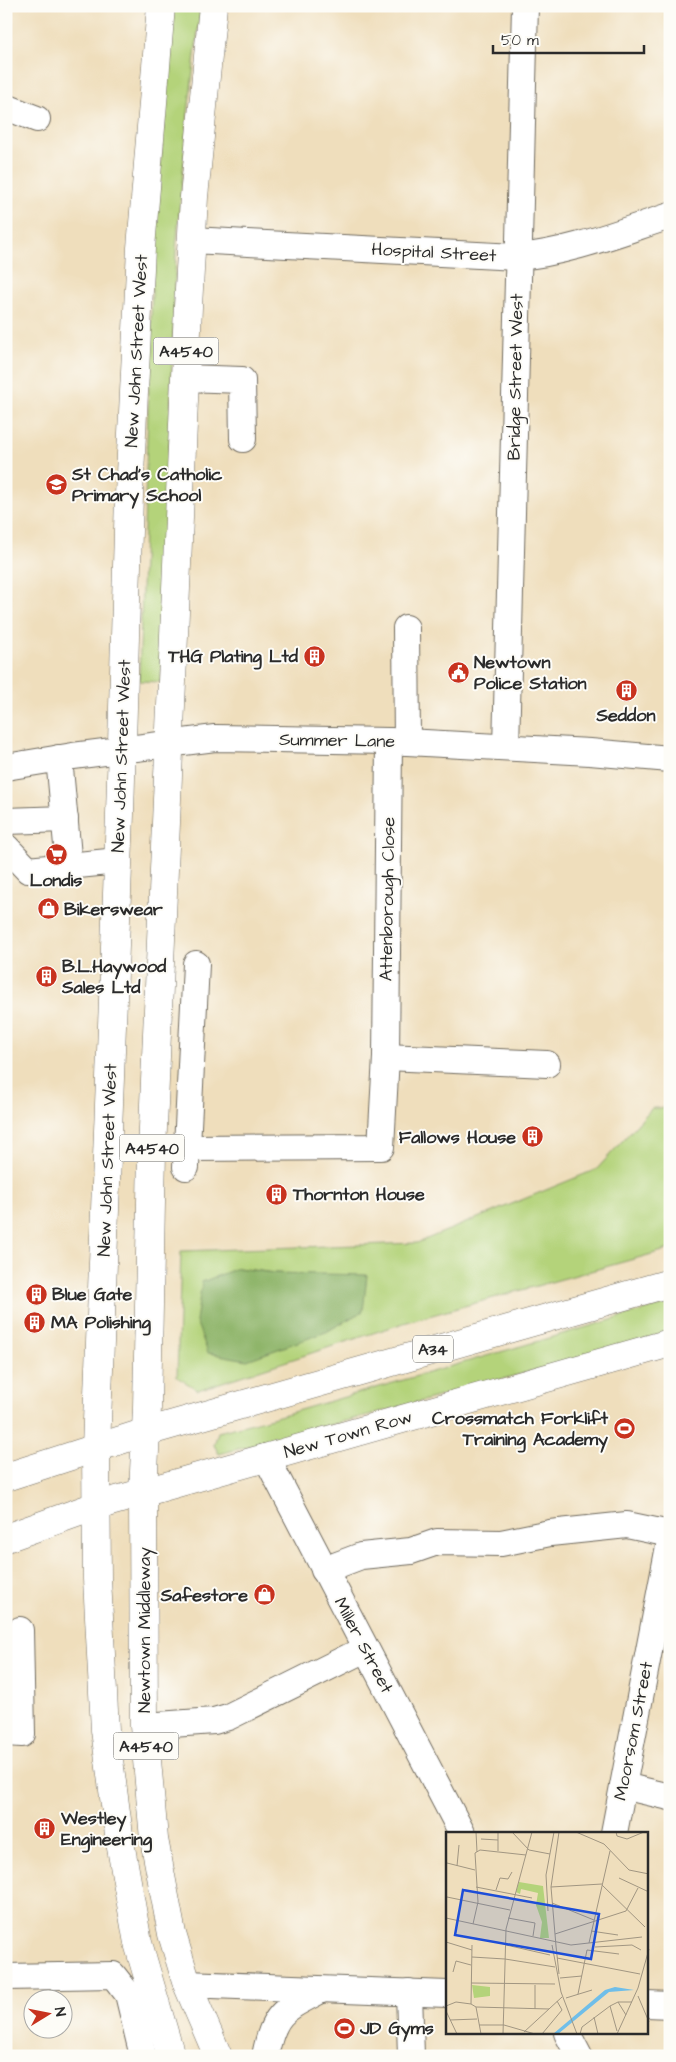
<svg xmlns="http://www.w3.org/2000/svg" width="676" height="2062" viewBox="0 0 676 2062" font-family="'Architects Daughter',sans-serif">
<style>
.green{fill:#b4d37a;stroke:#707f52;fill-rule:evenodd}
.forest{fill:#8fb56a;stroke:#5d704a}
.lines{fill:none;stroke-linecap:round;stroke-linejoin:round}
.minor-casing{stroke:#706a5e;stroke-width:28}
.major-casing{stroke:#706a5e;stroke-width:29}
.highway-casing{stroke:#706a5e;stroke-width:29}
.minor{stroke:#fff;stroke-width:26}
.major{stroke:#fff;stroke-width:28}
.highway{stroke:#fff;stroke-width:28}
.labels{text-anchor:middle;stroke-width:4;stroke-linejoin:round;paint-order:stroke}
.shield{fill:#fdfcf7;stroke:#6a6a68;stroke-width:1}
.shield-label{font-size:16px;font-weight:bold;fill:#2b2b2b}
.street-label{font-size:18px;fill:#2b2b2b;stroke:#fdfcf7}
.poi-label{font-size:18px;font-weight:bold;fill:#2b2b2b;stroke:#fdfcf7;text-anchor:start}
.inset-road{fill:none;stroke:#a19682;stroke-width:1}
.view{fill:#1d4ed8;fill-opacity:0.15;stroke:#1d4ed8;stroke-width:2.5}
.inset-edge{fill:none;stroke:#2b2b2b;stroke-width:2.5}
</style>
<rect width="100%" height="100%" fill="#fdfcf7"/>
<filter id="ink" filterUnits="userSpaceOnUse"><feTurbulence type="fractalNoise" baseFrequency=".02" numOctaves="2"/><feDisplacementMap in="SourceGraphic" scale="10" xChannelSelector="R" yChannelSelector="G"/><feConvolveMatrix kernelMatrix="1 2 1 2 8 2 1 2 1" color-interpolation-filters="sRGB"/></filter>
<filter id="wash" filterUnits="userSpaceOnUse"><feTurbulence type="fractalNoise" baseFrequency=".0096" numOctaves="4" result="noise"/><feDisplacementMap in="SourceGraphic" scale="20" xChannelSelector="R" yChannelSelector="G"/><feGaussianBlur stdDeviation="1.12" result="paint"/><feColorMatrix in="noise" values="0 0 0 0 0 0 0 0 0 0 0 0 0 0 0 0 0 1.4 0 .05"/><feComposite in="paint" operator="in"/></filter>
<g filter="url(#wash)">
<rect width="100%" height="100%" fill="#efdebc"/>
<g class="green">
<path d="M173,6H201L188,113L176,250L161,682L139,681L153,262Z"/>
<path d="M652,1108H670V1249L407,1322L198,1390L177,1377L181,1251L417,1243L597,1169ZM238,1268L274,1273L310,1275L363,1311Z"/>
<path d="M670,1303V1333L430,1399L219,1454L214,1445L218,1432L272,1418Z"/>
</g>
<path class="forest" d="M238,1268L274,1273L367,1275L363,1311L326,1332L247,1360L208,1353L196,1321L202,1282Z"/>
</g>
<g filter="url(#ink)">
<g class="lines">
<defs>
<g id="minor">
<path d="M6,107L37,119"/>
<path d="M192,240L518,257C571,252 620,232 670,216"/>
<path d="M185,378L242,380L243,439"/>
<path d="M406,628L407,742"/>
<path d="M506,747L525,6"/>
<path d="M59,758L69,867"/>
<path d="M6,767L73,756L215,738L389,741L590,752L670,759"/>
<path d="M6,821L65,819"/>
<path d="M6,847L28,870L118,861"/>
<path d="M386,1057L547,1064"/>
<path d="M188,1148L381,1147L386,1057L389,741"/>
<path d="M186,1167L196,964"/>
<path d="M266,1457L462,1833"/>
<path d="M324,1570L361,1556L411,1551L437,1542L501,1543L550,1533L627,1525L670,1534"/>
<path d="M144,1726L214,1721L228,1717L365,1649"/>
<path d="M6,1733L22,1734L20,1630"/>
<path d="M623,1786L670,1797"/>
<path d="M614,1833L670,1541"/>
<path d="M6,1977L113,1975L128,1994L143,2056"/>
<path d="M187,1984L447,1994"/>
<path d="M409,1992L411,2056"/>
<path d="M647,2004L670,2005"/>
<path d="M567,2033L579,2056"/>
<path d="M265,2056C274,2012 283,2010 321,1990"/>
</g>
<g id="major">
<path d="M6,1477L96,1448"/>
<path d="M6,1538L96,1506"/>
</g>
<g id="highway">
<path d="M161,6L141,248L129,495L120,814L96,1448L97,1579L105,1730L120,1842L138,1943L171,2056"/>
<path d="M213,6L194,197L188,307L152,1151L147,1408L143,1493L144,1726L154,1839L172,1934L187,1984L218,2056"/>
<path d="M96,1448L146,1432L670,1283"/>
<path d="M96,1506L670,1343"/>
</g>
</defs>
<use href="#minor" class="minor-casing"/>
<use href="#major" class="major-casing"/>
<use href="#highway" class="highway-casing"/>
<use href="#minor" class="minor"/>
<use href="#major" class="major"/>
<use href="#highway" class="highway"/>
</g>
</g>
<defs>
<symbol id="school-disc" viewBox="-11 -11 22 22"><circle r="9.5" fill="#c8321e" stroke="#fdfcf7"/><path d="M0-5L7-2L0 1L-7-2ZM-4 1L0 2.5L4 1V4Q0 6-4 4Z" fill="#fff"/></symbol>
<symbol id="building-disc" viewBox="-11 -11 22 22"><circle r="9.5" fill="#c8321e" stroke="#fdfcf7"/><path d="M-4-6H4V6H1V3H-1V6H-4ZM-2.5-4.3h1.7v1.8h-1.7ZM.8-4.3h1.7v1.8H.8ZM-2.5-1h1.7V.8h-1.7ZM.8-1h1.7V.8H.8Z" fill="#fff"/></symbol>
<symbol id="civic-disc" viewBox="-11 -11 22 22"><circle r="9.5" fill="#c8321e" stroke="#fdfcf7"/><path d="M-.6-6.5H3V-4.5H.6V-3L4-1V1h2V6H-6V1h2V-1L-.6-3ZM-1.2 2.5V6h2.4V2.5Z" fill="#fff"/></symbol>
<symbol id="supermarket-disc" viewBox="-11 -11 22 22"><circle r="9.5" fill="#c8321e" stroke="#fdfcf7"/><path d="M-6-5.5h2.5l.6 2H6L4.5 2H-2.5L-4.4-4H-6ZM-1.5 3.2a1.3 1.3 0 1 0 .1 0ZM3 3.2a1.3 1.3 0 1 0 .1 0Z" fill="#fff"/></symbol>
<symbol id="shop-disc" viewBox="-11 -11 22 22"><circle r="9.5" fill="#c8321e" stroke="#fdfcf7"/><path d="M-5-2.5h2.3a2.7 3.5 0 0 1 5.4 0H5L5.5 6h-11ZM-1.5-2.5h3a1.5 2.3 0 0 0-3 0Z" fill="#fff"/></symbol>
<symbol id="stadium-disc" viewBox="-11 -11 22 22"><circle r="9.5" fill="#c8321e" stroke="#fdfcf7"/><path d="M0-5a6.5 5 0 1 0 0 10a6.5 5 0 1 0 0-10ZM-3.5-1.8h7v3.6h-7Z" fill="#fff"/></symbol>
</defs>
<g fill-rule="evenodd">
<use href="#school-disc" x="44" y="472" width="25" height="25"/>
<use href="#building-disc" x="302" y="644" width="25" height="25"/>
<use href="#civic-disc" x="446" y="660" width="25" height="25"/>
<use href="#building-disc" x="614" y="678" width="25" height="25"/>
<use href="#supermarket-disc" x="44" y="842" width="25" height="25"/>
<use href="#shop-disc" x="36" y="896" width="25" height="25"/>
<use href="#building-disc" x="34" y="964" width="25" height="25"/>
<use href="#building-disc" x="520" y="1124" width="25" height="25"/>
<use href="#building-disc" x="264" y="1182" width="25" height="25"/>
<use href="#building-disc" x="24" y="1282" width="25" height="25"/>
<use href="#building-disc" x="22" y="1310" width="25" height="25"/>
<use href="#stadium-disc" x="612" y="1416" width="25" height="25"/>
<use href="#shop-disc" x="252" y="1582" width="25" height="25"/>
<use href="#building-disc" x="32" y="1816" width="25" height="25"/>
<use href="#stadium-disc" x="332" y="2016" width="25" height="25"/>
</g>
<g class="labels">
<g class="shield">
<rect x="153.5" y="337.5" width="65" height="27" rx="4"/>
<rect x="119.5" y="1134.5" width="65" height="27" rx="4"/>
<rect x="413" y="1335.5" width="40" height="27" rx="4"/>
<rect x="113.5" y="1732.5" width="65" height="27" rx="4"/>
</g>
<g class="shield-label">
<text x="186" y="357">A4540</text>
<text x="152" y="1154">A4540</text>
<text x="433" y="1355">A34</text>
<text x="146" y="1752">A4540</text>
</g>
<g class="street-label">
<text transform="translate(434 252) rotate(3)" y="6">Hospital Street</text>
<text transform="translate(136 351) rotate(-87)" y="6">New John Street West</text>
<text transform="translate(515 377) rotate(-89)" y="6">Bridge Street West</text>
<text transform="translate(337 740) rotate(1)" y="6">Summer Lane</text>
<text transform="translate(121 756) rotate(-88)" y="6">New John Street West</text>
<text transform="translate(387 899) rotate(-89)" y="6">Attenborough Close</text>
<text transform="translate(107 1160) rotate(-88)" y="6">New John Street West</text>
<text transform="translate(348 1434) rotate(-16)" y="6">New Town Row</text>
<text transform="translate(144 1630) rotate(-90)" y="6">Newtown Middleway</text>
<text transform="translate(364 1645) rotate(62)" y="6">Miller Street</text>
<text transform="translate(633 1731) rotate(-79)" y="6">Moorsom Street</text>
</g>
<g class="poi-label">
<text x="72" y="480">St Chad's Catholic<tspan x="72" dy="21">Primary School</tspan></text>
<text x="298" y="662" text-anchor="end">THG Plating Ltd</text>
<text x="474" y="668">Newtown<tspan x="474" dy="21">Police Station</tspan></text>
<text x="626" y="721" text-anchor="middle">Seddon</text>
<text x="56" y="886" text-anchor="middle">Londis</text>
<text x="64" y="915">Bikerswear</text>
<text x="62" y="972">B.L.Haywood<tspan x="62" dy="21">Sales Ltd</tspan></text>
<text x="516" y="1143" text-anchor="end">Fallows House</text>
<text x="293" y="1200">Thornton House</text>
<text x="52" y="1300">Blue Gate</text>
<text x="51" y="1328">MA Polishing</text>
<text x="608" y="1424" text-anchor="end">Crossmatch Forklift<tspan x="608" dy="21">Training Academy</tspan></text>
<text x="248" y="1601" text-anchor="end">Safestore</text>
<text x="61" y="1824">Westley<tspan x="61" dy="21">Engineering</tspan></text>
<text x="360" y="2034">JD Gyms</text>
</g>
</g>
<g transform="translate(446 1832)">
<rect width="202" height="202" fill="#efdebc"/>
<path d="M73,50L97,54L103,106H94L96,90L90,73L92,61L75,57L74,62L70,60ZM26,153L44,155V164L28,166Z" fill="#b4d37a"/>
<path d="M169,155L188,158L163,160L112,202H107L159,158Z" fill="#6fbee9"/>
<path class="inset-road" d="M30,0L31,20M66,0L83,18M130,0L158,12L183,38L203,42M170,0L171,4L181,7L198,0M35,7L52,8M83,18L104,22M52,19V0M1,31L29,38M11,34L13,13M173,46L203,60M156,53L199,95M30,55L86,66M105,55L156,52M50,58L54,46L62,47L66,40M1,65L64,78M106,71L148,88M102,79L100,43L108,0M0,86L125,113L196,105M62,86L89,91L87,104M27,92L32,70L29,21L34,18L80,23M145,99L172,103M109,102L180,79L192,56M0,110L26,118M143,111L164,19M26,113L25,172L30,175L35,202M60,113L104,123M106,113L115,160L131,202M110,114L113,142M110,114L105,55L113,0M149,115L186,113L195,118M26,125L59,127M111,126L194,142M59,127L109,135M7,140L10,129L25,133M114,146L136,144M25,151L109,152M132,162L141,118L173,122M192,164L203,190M120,166L146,158M172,170L180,183M0,174L10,170L25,172M164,174L171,199M30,175L103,177M89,177V153M0,179L11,202M148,185L152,202M4,188L31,187M33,193H58M58,193L89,202M78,200L116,165M57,202L60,97L86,0M96,202L116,178L111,169M134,202L136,195L164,174L172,170H186M171,202L192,156L203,117"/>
<path class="view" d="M17,58L153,82L145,127L9,103Z"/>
<rect width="202" height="202" class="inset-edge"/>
</g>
<rect width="676" height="2062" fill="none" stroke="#fdfcf7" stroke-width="25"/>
<g transform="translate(48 2014) rotate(80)"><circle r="24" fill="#fdfcf7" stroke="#a9a8a5"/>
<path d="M0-4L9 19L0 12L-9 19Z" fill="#c8321e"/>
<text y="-8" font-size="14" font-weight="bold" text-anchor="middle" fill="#2b2b2b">N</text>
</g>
<path d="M493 45v8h151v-8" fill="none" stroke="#2b2b2b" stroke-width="2.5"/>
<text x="501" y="45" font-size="15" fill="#2b2b2b" stroke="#fdfcf7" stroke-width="4" paint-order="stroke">50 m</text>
</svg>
